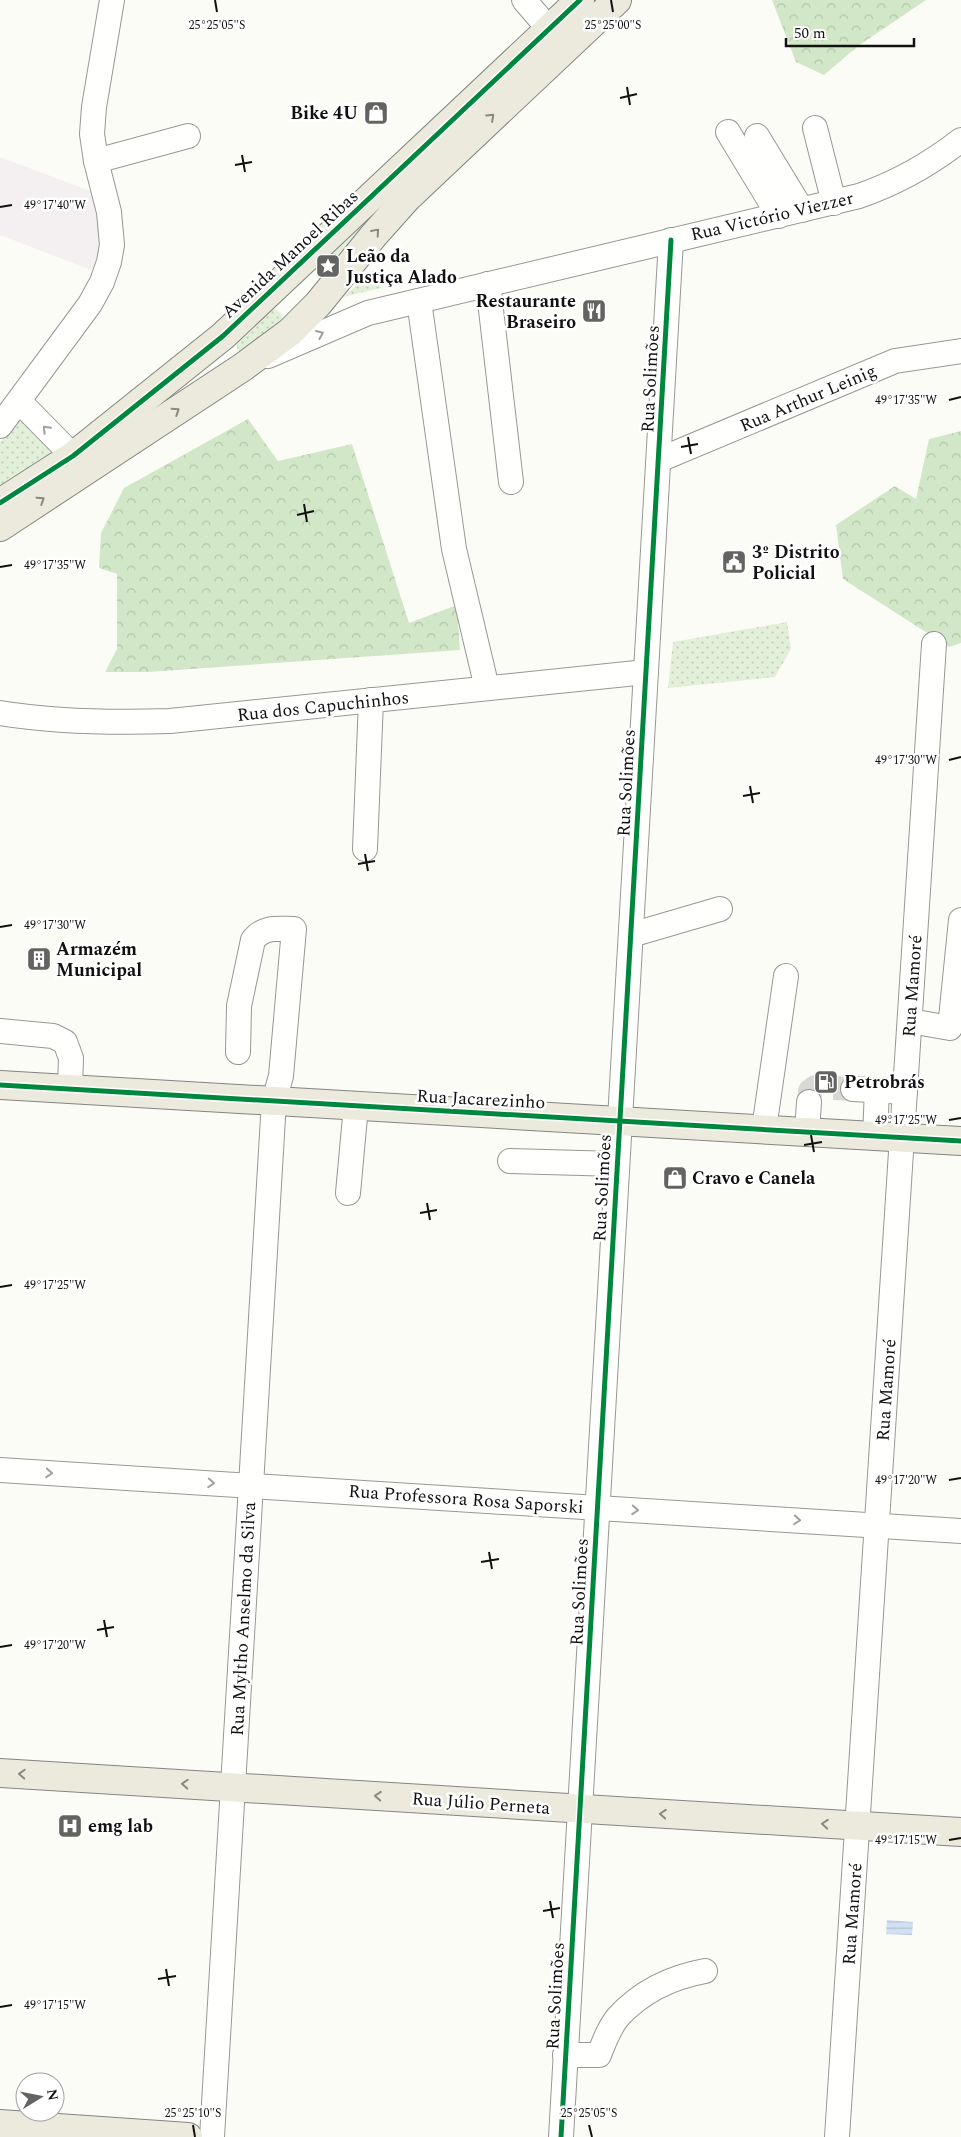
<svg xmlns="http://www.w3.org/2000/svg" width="961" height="2137" viewBox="0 0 961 2137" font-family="Spectral,serif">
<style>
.industrial{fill:#f4f0f2}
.green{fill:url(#green-dots)}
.forest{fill:url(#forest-crowns)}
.water{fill:url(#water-rules)}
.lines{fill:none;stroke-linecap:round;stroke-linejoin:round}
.minor-tunnel{stroke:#d9d9d4;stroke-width:24;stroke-dasharray:24 12;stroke-linecap:butt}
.minor-casing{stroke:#979795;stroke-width:26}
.major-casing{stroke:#848482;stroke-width:30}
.minor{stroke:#fffffe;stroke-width:24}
.major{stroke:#ebeadd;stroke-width:28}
.cycleway-casing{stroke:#fff;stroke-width:8}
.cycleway{stroke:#00873e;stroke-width:5}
.oneway{stroke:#898881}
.oneway2{stroke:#a0a09f}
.ticks{fill:none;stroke:#111;stroke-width:2}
.labels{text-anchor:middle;stroke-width:5;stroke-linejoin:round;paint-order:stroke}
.poi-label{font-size:18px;font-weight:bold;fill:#111;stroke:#fff;text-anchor:start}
.street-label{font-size:18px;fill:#111;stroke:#fff}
.ticks-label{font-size:12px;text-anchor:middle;fill:#111;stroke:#fff;stroke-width:5;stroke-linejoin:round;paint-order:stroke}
</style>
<defs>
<pattern id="green-dots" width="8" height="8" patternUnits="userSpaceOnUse" patternTransform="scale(1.25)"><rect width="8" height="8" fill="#e3f0d9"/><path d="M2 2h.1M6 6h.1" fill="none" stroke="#c2cdb9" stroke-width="1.8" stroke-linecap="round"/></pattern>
<pattern id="forest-crowns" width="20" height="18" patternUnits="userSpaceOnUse" patternTransform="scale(1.25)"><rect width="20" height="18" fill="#d2e7c8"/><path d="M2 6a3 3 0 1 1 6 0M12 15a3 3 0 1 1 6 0" fill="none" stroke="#b3c5ab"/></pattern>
<pattern id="water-rules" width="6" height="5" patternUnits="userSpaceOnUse" patternTransform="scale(1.25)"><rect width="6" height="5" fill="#d1e1f4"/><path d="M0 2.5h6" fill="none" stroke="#b2c0d0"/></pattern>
</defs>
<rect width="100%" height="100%" fill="#fcfcf7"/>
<path class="industrial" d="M0,157L96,193L105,248L91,270L0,235Z"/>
<g class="green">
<path d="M379,202L387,204L327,275L320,277L314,268Z"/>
<path d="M374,270L381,288L343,297Z"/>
<path d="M272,308L281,313L283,320L241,354L237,348L236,340Z"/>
<path d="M19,416L53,454L0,486V442Z"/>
<path d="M787,622L791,649L775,677L668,688L673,642Z"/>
</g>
<g class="forest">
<path d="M772,0H926L858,46L824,75L796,62Z"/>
<path d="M248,419L278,461L352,444L409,623L457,605L460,650L148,672H105L117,649V574L99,568L101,533L124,488Z"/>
<path d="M961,431V643L949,647L843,579L836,525L895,486L916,499L929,439Z"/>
</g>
<path class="water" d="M887,1920L913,1922L912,1935L886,1934Z"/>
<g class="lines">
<path class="minor-tunnel" d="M809,1102L810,1091L815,1087L853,1089"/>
<defs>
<g id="minor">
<path d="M524,0L549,29"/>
<path d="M815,128L834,203"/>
<path d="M728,132L779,216"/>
<path d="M757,136L802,210"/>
<path d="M96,161L188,136"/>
<path d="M488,284L511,482"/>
<path d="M419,301L454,549L487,688"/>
<path d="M268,356L368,313L859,196C897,183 929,165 961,140"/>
<path d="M19,401L73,456"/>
<path d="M0,426L90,304L102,282L109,262L112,245L109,212L96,161L92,134L94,107L112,0"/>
<path d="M659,460L895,361L961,351"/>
<path d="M0,713C57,722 113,723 170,721L646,672"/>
<path d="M365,849L371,700"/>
<path d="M631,935L720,909"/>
<path d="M910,1021L950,1028L961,920"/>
<path d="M0,1031L53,1036L65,1042L71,1058L70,1089"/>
<path d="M853,1089L905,1092"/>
<path d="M764,1129L786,976"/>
<path d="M807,1132L809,1102"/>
<path d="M875,1136L877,1090"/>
<path d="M510,1161L617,1164"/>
<path d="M348,1193L356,1106"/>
<path d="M0,1470L961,1531"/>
<path d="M565,2055H599C604,2042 609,2028 618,2017C641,1992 672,1977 705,1971"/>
<path d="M212,2137L274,1101L281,1076L294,929C277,929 264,926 253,940L239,1006L238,1052"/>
<path d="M561,2137L671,240"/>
<path d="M837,2137L934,644"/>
</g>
<g id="major">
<path d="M0,503L73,456L223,336L580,0"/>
<path d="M0,527L243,367L290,332L318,304L374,235L408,197L617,0"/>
<path d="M0,1085L961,1141"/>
<path d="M0,1773L961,1832"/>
<path d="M0,2124L188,2137"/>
</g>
</defs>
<use href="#minor" class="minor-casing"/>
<use href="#major" class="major-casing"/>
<use href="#minor" class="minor"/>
<use href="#major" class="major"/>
<defs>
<g id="cycleway">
<path d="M0,503L73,456L223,336L580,0"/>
<path d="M0,1085L961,1141"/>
<path d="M561,2137L671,240"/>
</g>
</defs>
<use href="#cycleway" class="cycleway-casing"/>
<use href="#cycleway" class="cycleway"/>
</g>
<defs><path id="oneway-chevron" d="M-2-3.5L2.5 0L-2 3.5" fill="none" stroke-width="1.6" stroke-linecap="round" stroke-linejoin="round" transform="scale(1.25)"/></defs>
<g class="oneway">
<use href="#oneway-chevron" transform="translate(491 117) rotate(-43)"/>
<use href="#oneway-chevron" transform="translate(376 232) rotate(-49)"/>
<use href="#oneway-chevron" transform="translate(176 411) rotate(-33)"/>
<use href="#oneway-chevron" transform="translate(41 500) rotate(-33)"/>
<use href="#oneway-chevron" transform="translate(22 1774) rotate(-177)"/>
<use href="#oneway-chevron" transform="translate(185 1784) rotate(-177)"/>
<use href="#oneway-chevron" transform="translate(378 1796) rotate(-176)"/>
<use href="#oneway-chevron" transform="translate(663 1814) rotate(-176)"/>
<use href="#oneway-chevron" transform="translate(825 1824) rotate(-176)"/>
</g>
<g class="oneway2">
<use href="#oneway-chevron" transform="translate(320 334) rotate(-23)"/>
<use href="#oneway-chevron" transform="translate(46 429) rotate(-134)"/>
<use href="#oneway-chevron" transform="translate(49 1473) rotate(4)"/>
<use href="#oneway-chevron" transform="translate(211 1483) rotate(4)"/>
<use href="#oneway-chevron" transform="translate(635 1510) rotate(4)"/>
<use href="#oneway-chevron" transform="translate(797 1520) rotate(4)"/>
</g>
<path class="ticks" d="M215,0L217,12M611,0L613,12M627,87L630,105M620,98L637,94M242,155L245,172M235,165L252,162M0,207L12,205M949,400L961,397M688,437L691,454M681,447L698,444M304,504L307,522M297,515L314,511M0,567L12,565M949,760L961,757M750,786L753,803M743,796L760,793M365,854L368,871M358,864L375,861M0,927L12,925M949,1120L961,1118M811,1135L814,1152M804,1145L822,1142M427,1203L430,1220M420,1213L437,1210M0,1287L12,1285M949,1480L961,1478M489,1552L492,1569M481,1562L499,1559M104,1620L107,1637M97,1630L114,1627M0,1647L12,1645M949,1840L961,1838M550,1901L553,1918M543,1911L560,1908M166,1969L169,1986M158,1979L176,1976M0,2007L12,2005M193,2125L195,2137M589,2125L592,2137"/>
<defs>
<symbol id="shop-square" viewBox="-11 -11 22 22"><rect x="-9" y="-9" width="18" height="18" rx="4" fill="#636362" stroke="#fff"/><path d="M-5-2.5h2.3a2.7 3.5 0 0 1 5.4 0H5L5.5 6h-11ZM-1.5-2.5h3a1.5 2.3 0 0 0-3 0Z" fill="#fff"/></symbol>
<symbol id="sight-square" viewBox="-11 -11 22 22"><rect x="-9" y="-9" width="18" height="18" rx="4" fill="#636362" stroke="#fff"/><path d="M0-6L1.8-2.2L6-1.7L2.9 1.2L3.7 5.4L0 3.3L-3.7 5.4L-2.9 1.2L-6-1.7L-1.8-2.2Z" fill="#fff"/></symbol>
<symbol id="restaurant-square" viewBox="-11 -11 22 22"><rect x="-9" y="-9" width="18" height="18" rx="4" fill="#636362" stroke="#fff"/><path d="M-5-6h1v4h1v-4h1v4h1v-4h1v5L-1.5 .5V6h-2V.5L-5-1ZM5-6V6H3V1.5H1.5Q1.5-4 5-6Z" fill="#fff"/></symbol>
<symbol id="civic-square" viewBox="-11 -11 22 22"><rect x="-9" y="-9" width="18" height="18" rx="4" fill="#636362" stroke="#fff"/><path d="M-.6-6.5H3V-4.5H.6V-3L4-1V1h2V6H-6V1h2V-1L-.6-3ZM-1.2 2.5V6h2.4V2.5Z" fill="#fff"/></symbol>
<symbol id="building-square" viewBox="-11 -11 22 22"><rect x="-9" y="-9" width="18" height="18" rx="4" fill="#636362" stroke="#fff"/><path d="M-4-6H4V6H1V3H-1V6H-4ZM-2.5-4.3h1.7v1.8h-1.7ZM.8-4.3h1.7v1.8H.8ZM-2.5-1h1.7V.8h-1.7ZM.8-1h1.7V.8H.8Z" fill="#fff"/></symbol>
<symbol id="fuel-square" viewBox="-11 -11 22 22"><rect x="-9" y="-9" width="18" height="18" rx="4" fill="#636362" stroke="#fff"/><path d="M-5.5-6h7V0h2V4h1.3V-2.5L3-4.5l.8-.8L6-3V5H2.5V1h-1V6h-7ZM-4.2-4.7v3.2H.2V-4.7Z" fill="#fff"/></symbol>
<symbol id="hospital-square" viewBox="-11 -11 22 22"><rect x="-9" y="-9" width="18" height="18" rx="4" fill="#636362" stroke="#fff"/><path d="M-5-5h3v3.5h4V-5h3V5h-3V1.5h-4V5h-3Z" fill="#fff"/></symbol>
</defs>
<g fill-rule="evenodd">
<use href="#shop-square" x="362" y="99" width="28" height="28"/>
<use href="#sight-square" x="314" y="252" width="28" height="28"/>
<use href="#restaurant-square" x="580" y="297" width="28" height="28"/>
<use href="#civic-square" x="720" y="548" width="28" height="28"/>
<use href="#building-square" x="25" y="945" width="28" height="28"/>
<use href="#fuel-square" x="812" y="1068" width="28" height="28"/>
<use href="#shop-square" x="661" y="1164" width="28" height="28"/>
<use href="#hospital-square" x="56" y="1812" width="28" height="28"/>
</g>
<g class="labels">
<g class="poi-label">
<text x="358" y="119" text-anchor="end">Bike 4U</text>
<text x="346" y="262">Leão da<tspan x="346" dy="21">Justiça Alado</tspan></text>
<text x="576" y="307" text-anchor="end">Restaurante<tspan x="576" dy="21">Braseiro</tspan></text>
<text x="752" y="558">3º Distrito<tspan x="752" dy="21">Policial</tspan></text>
<text x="56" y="955">Armazém<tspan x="56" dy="21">Municipal</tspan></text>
<text x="844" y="1088">Petrobrás</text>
<text x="692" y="1184">Cravo e Canela</text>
<text x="88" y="1832">emg lab</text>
</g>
<g class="street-label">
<text transform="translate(772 216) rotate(-13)" y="6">Rua Victório Viezzer</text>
<text transform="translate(290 254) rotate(-43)" y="6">Avenida Manoel Ribas</text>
<text transform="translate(650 379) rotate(-87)" y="6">Rua Solimões</text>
<text transform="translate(808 398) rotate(-23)" y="6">Rua Arthur Leinig</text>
<text transform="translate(323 706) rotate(-6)" y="6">Rua dos Capuchinhos</text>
<text transform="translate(626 783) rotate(-87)" y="6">Rua Solimões</text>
<text transform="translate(912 986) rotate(-86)" y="6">Rua Mamoré</text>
<text transform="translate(481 1099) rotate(3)" y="6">Rua Jacarezinho</text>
<text transform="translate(602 1188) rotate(-87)" y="6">Rua Solimões</text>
<text transform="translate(886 1390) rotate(-86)" y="6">Rua Mamoré</text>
<text transform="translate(466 1499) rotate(4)" y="6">Rua Professora Rosa Saporski</text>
<text transform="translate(579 1592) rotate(-87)" y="6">Rua Solimões</text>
<text transform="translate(243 1619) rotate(-87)" y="6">Rua Myltho Anselmo da Silva</text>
<text transform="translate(481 1803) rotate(4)" y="6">Rua Júlio Perneta</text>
<text transform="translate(852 1914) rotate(-86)" y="6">Rua Mamoré</text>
<text transform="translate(555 1996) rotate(-87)" y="6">Rua Solimões</text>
</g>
</g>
<g class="ticks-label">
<text x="217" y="29">25°25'05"S</text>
<text x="613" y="29">25°25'00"S</text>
<text x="55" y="209">49°17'40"W</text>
<text x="906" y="404">49°17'35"W</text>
<text x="55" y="569">49°17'35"W</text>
<text x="906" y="764">49°17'30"W</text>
<text x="55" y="929">49°17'30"W</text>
<text x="906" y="1124">49°17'25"W</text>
<text x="55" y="1289">49°17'25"W</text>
<text x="906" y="1484">49°17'20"W</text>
<text x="55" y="1649">49°17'20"W</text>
<text x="906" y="1844">49°17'15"W</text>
<text x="55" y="2009">49°17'15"W</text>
<text x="193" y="2117">25°25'10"S</text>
<text x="589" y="2117">25°25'05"S</text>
</g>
<g transform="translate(40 2097) rotate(80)"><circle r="24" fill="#ffffff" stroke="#a0a0a0"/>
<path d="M0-4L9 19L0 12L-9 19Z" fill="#636362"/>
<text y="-8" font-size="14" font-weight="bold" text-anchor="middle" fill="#111111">N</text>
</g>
<path d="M786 38v8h128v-8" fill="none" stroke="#111111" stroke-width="2.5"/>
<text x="794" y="38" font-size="15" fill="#111111" stroke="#ffffff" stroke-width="4" paint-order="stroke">50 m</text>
</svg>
